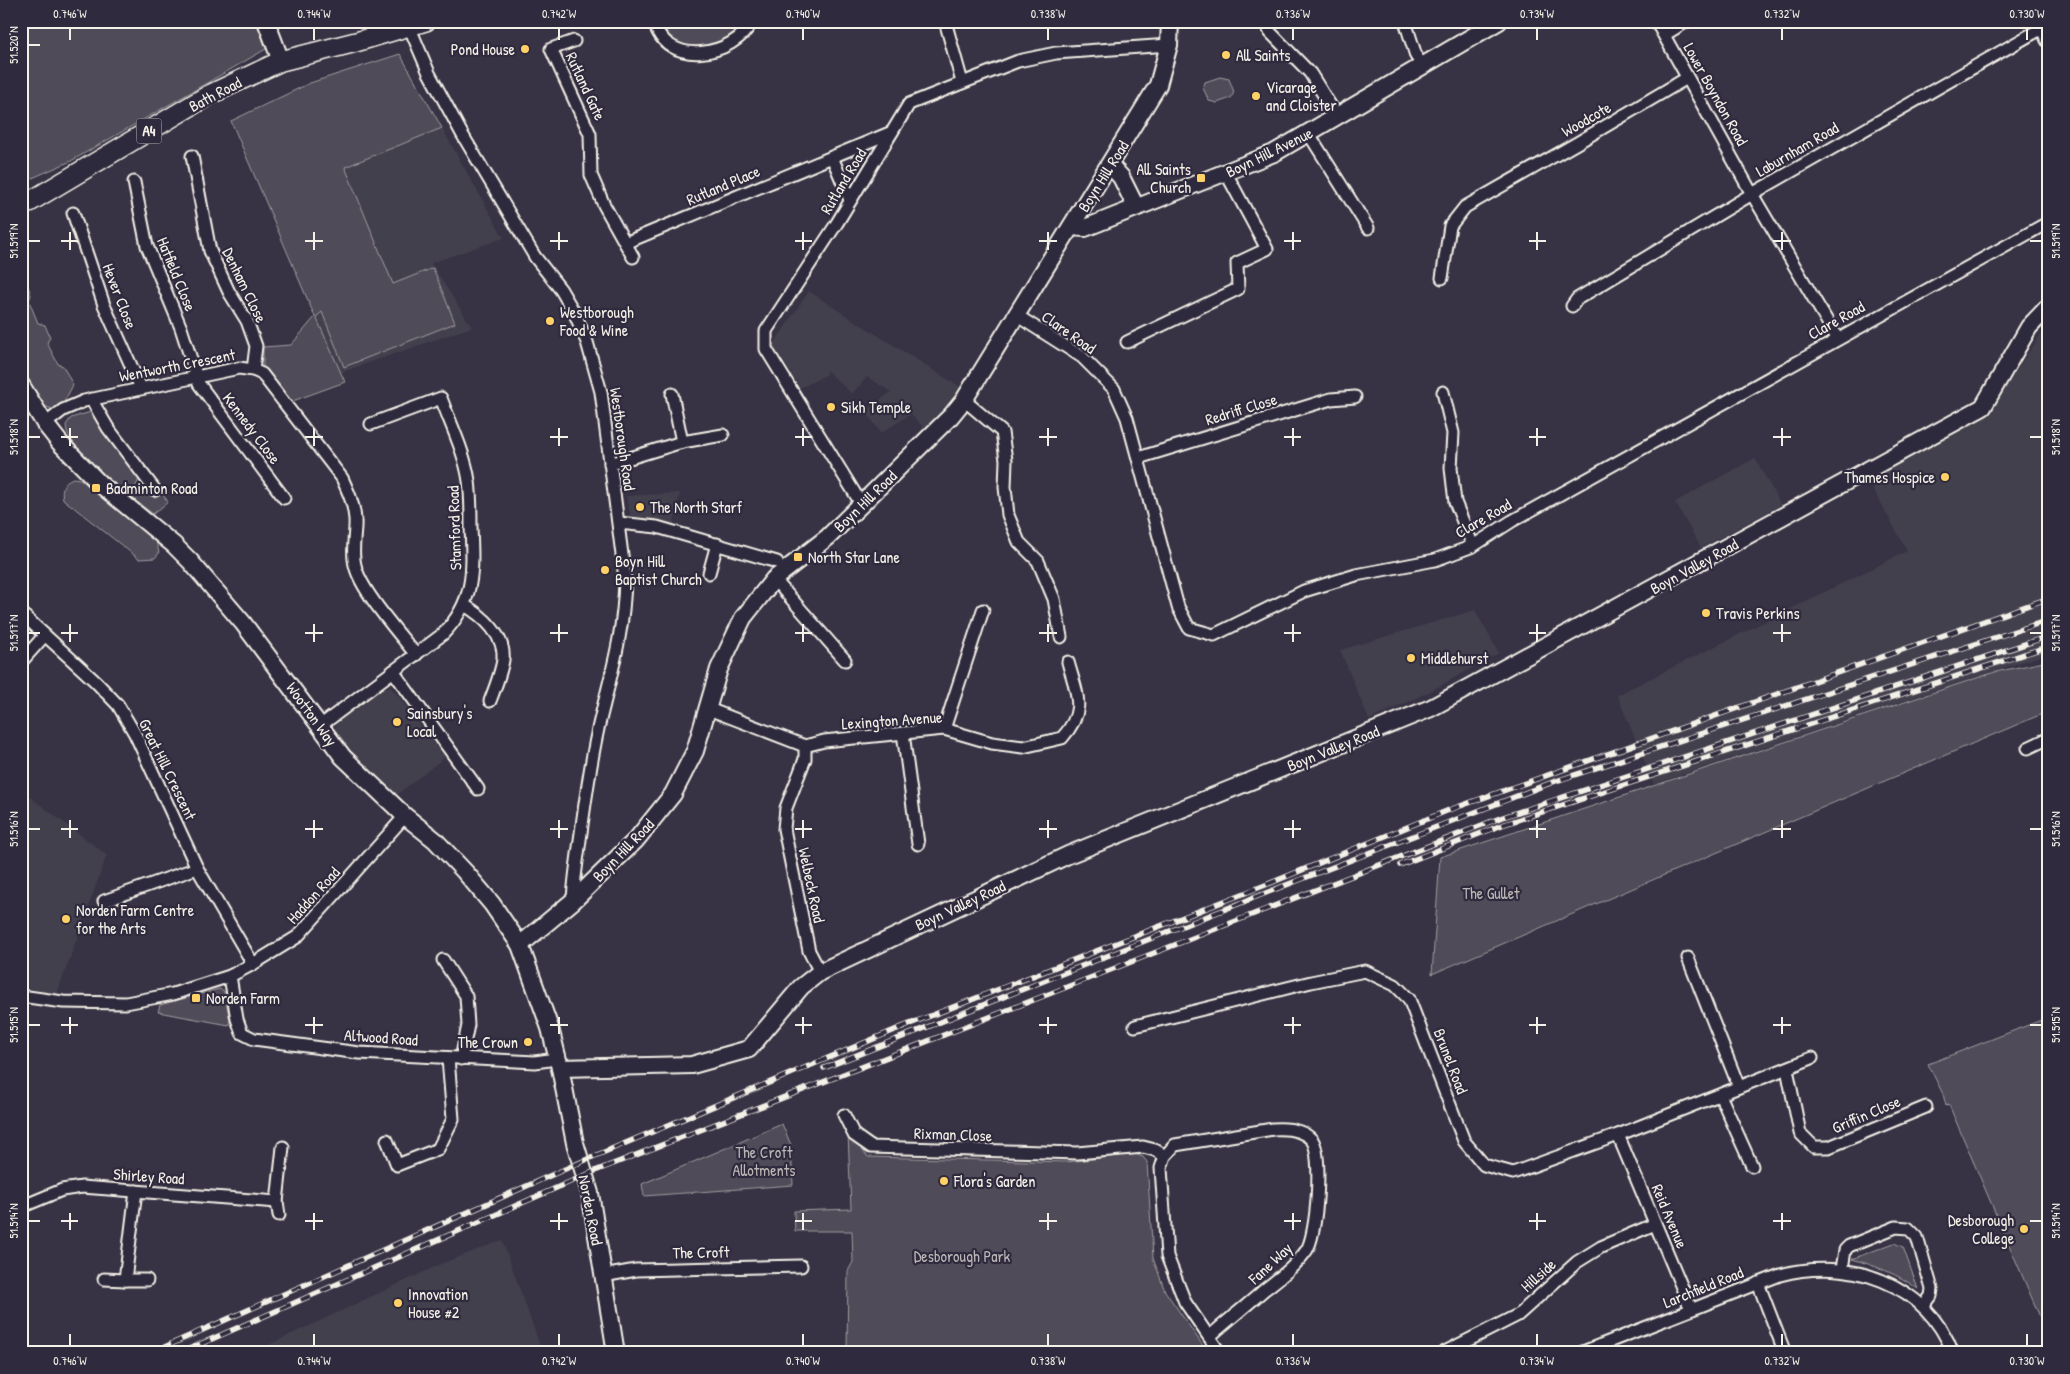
<svg xmlns="http://www.w3.org/2000/svg" width="2070" height="1374" viewBox="0 0 2070 1374" font-family="'Patrick Hand',sans-serif">
<style>
.built{fill:#433f4e}
.green{fill:#504b59;stroke:#a29ea0}
.lines{fill:none;stroke-linecap:round;stroke-linejoin:round}
.street-casing{stroke:#f4f1e8;stroke-width:15}
.secondary-casing{stroke:#f4f1e8;stroke-width:20}
.primary-casing{stroke:#f4f1e8;stroke-width:22}
.street{stroke:#2f2a3d;stroke-width:11}
.secondary{stroke:#2f2a3d;stroke-width:16}
.primary{stroke:#2f2a3d;stroke-width:19}
.rail-casing{stroke:#f4f1e8;stroke-width:5.5}
.rail{stroke:#2f2a3d;stroke-width:4;stroke-dasharray:11;stroke-linecap:butt}
.ticks{fill:none;stroke:#f4f1e8;stroke-width:2}
.poi-dot{fill:#ffd166;stroke:#2f2a3d;stroke-width:2}
.labels{text-anchor:middle;stroke-width:4.5;stroke-linejoin:round;paint-order:stroke}
.shield{fill:#2f2a3d;stroke:#b9b5b5;stroke-width:1}
.shield-label{font-size:15px;font-weight:bold;fill:#f4f1e8}
.poi-label{font-size:16px;fill:#f4f1e8;stroke:#2f2a3d;text-anchor:start}
.street-label{font-size:16px;fill:#f4f1e8;stroke:#2f2a3d}
.park-label{font-size:16px;fill:#bbb7b6;stroke:#2f2a3d}
.neatline{fill:none;stroke:#f4f1e8;stroke-width:2}
.ticks-label{font-size:12px;text-anchor:middle;fill:#f4f1e8}
</style>
<rect width="100%" height="100%" fill="#373244"/>
<filter id="ink" filterUnits="userSpaceOnUse"><feTurbulence type="fractalNoise" baseFrequency=".02" numOctaves="2"/><feDisplacementMap in="SourceGraphic" scale="10" xChannelSelector="R" yChannelSelector="G"/><feConvolveMatrix kernelMatrix="1 2 1 2 8 2 1 2 1" color-interpolation-filters="sRGB"/></filter>
<g filter="url(#ink)">
<g class="built">
<path d="M400,54L504,238L431,263L472,327L340,373L231,121L310,83Z"/>
<path d="M809,291L847,316L967,391L929,434L911,414L881,433L865,411L891,392L867,377L852,394L826,370V375L800,388L773,345Z"/>
<path d="M2049,322V653L1654,784L1617,695L1907,551L1867,478L1996,401Z"/>
<path d="M1755,458L1781,505L1701,548L1675,502Z"/>
<path d="M680,493L673,528L631,518L626,496Z"/>
<path d="M1475,610L1499,653L1429,692L1369,720L1340,650Z"/>
<path d="M380,687H391L445,757L394,797L358,765L336,737L335,728L337,720Z"/>
<path d="M21,790L107,855L57,994L21,987Z"/>
<path d="M502,1240L543,1353H251L443,1263Z"/>
</g>
<g class="green">
<path d="M21,21H257L266,49L71,161L21,183Z"/>
<path d="M659,21H748C742,26 736,33 730,36C711,46 675,56 662,33C660,30 660,25 659,21Z"/>
<path d="M400,54L442,128L345,167L393,284L433,268L455,323L344,367L322,312L316,317L345,382L290,402L263,367V347L291,345L315,317L231,121L310,83Z"/>
<path d="M1220,77L1229,79L1234,92L1231,98L1217,103L1209,101L1203,88L1205,82Z"/>
<path d="M24,279L27,283L31,295L29,301L38,323L45,325L50,337L47,343L58,364L63,366L73,385L62,406L52,409L41,405L35,395L21,363V280Z"/>
<path d="M94,411L138,476L139,480L135,487L138,494L148,493L155,498L162,493L168,502L153,514C133,499 65,449 66,425L71,418Z"/>
<path d="M73,478L80,479L156,540L159,553L155,558L139,559L63,499C61,488 63,482 73,478Z"/>
<path d="M2049,661V711L1432,974L1440,857L1995,672Z"/>
<path d="M219,989L224,991L230,1021L229,1025L158,1012L160,1005Z"/>
<path d="M2049,1017V1338L1949,1105L1946,1106L1943,1094L1928,1064Z"/>
<path d="M782,1124L791,1145L793,1185L644,1196L642,1184Z"/>
<path d="M848,1133L868,1157L1067,1162L1135,1154L1143,1157L1147,1162L1153,1258L1165,1291L1208,1353H847L848,1271L853,1262L852,1231H795L794,1211L851,1209Z"/>
<path d="M1894,1243L1903,1247L1918,1289C1898,1274 1876,1266 1852,1259Z"/>
</g>
<g class="lines">
<defs>
<g id="street">
<path d="M654,21C665,69 735,57 752,21"/>
<path d="M945,21L962,82"/>
<path d="M1265,21L1270,32L1310,73L1337,116"/>
<path d="M1405,21L1416,56L1422,65"/>
<path d="M1656,21L1752,194L1837,338"/>
<path d="M409,26L429,73L462,134L535,257L561,290L575,314L587,342L601,392L625,578C624,630 613,667 601,716C592,752 587,789 582,825C579,850 574,876 573,901"/>
<path d="M1664,35L1687,21"/>
<path d="M574,41L551,49L590,134L591,175L604,205L633,257"/>
<path d="M1309,134L1368,228"/>
<path d="M192,156L210,251L229,292L247,321L256,346L253,370"/>
<path d="M832,157L850,200"/>
<path d="M134,182L147,246L181,328L199,384L284,498"/>
<path d="M73,213L104,305L141,388"/>
<path d="M625,243L892,132"/>
<path d="M1442,278L1450,226L1465,207L1577,143L1687,78"/>
<path d="M1572,306L1577,299L1752,194L2044,27"/>
<path d="M1016,315L1082,357L1114,389L1127,418L1178,607L1189,628L1214,635L1304,591L1356,575L1435,560L1473,546L1512,521L2049,222"/>
<path d="M1127,342L1238,289L1237,263L1267,249L1226,173"/>
<path d="M1443,392L1453,433L1451,468L1455,502L1473,546"/>
<path d="M672,394L682,442"/>
<path d="M91,399L108,428L155,490"/>
<path d="M964,400L1002,432L1006,460L1005,487L1008,515L1019,542L1038,561L1054,599L1061,637"/>
<path d="M45,424L63,410L84,401L239,368L253,370L262,374L342,478C348,491 354,504 355,519C356,534 351,550 355,565C360,590 399,633 416,655"/>
<path d="M1138,458L1331,399L1355,397"/>
<path d="M610,464L682,442L723,435"/>
<path d="M862,505L766,349V331L837,223L909,104L1018,61L1056,53L1169,45"/>
<path d="M619,523L657,527L777,562"/>
<path d="M709,573L717,544"/>
<path d="M774,579L845,660"/>
<path d="M464,605C482,615 506,636 503,660C501,673 495,688 490,701"/>
<path d="M21,613L96,682L118,705L135,734L197,868L253,964"/>
<path d="M21,662L45,635"/>
<path d="M393,671L478,789"/>
<path d="M706,708L805,746L824,741L944,729L992,743L1023,747L1062,738C1087,710 1077,695 1068,662"/>
<path d="M320,726L443,634C475,601 473,571 471,527C471,512 471,496 469,481C465,453 451,425 441,398L371,424"/>
<path d="M944,729L983,610"/>
<path d="M903,733L918,844"/>
<path d="M805,746V759L786,808L784,829L809,951L820,972"/>
<path d="M2028,748L2049,738"/>
<path d="M104,901L197,868"/>
<path d="M1688,958L1739,1087"/>
<path d="M443,960L466,996L468,1025L461,1059"/>
<path d="M230,976L237,1019L242,1033L254,1039L359,1053L535,1062L549,1060"/>
<path d="M21,996L63,1002L126,1003L173,994L230,976L253,964L297,937L405,816"/>
<path d="M1135,1026L1311,982L1365,971L1395,985L1409,999L1464,1141L1484,1165L1513,1173L1618,1135L1812,1058"/>
<path d="M1787,1069L1800,1133L1814,1147H1829L1926,1107"/>
<path d="M1720,1095L1752,1166"/>
<path d="M844,1115L854,1135L871,1147L1077,1153L1143,1147L1155,1150L1165,1156"/>
<path d="M1618,1135L1691,1309"/>
<path d="M387,1140L397,1165L438,1149L453,1119L448,1058"/>
<path d="M277,1202L279,1215"/>
<path d="M21,1207L62,1190L82,1187L277,1202L283,1147"/>
<path d="M1842,1269L1845,1250L1849,1246L1896,1227L1908,1228L1917,1237L1932,1289L1931,1296L1923,1307"/>
<path d="M603,1276L636,1270L801,1266"/>
<path d="M104,1279L125,1280L136,1191"/>
<path d="M125,1280H147"/>
<path d="M1758,1283L1785,1353"/>
<path d="M1209,1337C1227,1321 1246,1306 1264,1290C1279,1278 1295,1267 1306,1251C1317,1237 1323,1154 1312,1140C1302,1129 1287,1128 1273,1129L1175,1145L1165,1156L1161,1168L1167,1256L1185,1302L1220,1353"/>
<path d="M1443,1353L1518,1315L1577,1262L1601,1247L1655,1224"/>
<path d="M1580,1353L1780,1275C1849,1257 1926,1282 1953,1353"/>
</g>
<g id="secondary">
<path d="M266,21L281,61"/>
<path d="M2042,21L2049,39"/>
<path d="M1110,165L1121,177L1136,207"/>
<path d="M1071,227L1085,228L1274,153L1499,21"/>
<path d="M21,385L45,424L60,443L100,484L174,545L190,561L243,623L343,757L405,816L435,840L465,872L492,904L520,945L550,1028L560,1068L575,1143L590,1193L616,1353"/>
<path d="M520,945L573,901L636,840L673,794L695,751L719,669L743,618L774,579L828,537L951,416L964,400L1158,85L1169,45L1170,21"/>
<path d="M560,1068L692,1065L749,1049L801,987L820,972L1068,855L1431,708L1983,407L2029,327L2049,306"/>
</g>
<path id="primary" d="M21,207L209,95L281,61L356,42L426,21"/>
</defs>
<use href="#street" class="street-casing"/>
<use href="#secondary" class="secondary-casing"/>
<use href="#primary" class="primary-casing"/>
<use href="#street" class="street"/>
<use href="#secondary" class="secondary"/>
<use href="#primary" class="primary"/>
<defs>
<g id="rail">
<path d="M1400,865L1502,825L2049,646"/>
<path d="M824,1068L1276,889L1553,782L2049,620"/>
<path d="M151,1353L590,1158L902,1027L1268,884L1449,810L2049,598"/>
<path d="M180,1353L595,1171L1500,818L2049,636"/>
</g>
</defs>
<use href="#rail" class="rail-casing"/>
<use href="#rail" class="rail"/>
</g>
</g>
<path class="ticks" d="M70,28V40M314,28V40M559,28V40M803,28V40M1048,28V40M1293,28V40M1537,28V40M1782,28V40M2027,28V40M28,45H40M70,232V250M314,232V250M559,232V250M803,232V250M1048,232V250M1293,232V250M1537,232V250M1782,232V250M28,241H40M61,241H78M305,241H323M550,241H568M795,241H812M1039,241H1057M1284,241H1301M1529,241H1546M1773,241H1791M2030,241H2042M70,428V446M314,428V446M559,428V446M803,428V446M1048,428V446M1293,428V446M1537,428V446M1782,428V446M28,437H40M61,437H78M305,437H323M550,437H568M795,437H812M1039,437H1057M1284,437H1301M1529,437H1546M1773,437H1791M2030,437H2042M70,624V642M314,624V642M559,624V642M803,624V642M1048,624V642M1293,624V642M1537,624V642M1782,624V642M28,633H40M61,633H78M305,633H323M550,633H568M795,633H812M1039,633H1057M1284,633H1301M1529,633H1546M1773,633H1791M2030,633H2042M70,820V838M314,820V838M559,820V838M803,820V838M1048,820V838M1293,820V838M1537,820V838M1782,820V838M28,829H40M61,829H78M305,829H323M550,829H568M795,829H812M1039,829H1057M1284,829H1301M1529,829H1546M1773,829H1791M2030,829H2042M70,1017V1034M314,1017V1034M559,1017V1034M803,1017V1034M1048,1017V1034M1293,1017V1034M1537,1017V1034M1782,1017V1034M28,1025H40M61,1025H78M305,1025H323M550,1025H568M795,1025H812M1039,1025H1057M1284,1025H1301M1529,1025H1546M1773,1025H1791M2030,1025H2042M70,1213V1230M314,1213V1230M559,1213V1230M803,1213V1230M1048,1213V1230M1293,1213V1230M1537,1213V1230M1782,1213V1230M28,1221H40M61,1221H78M305,1221H323M550,1221H568M795,1221H812M1039,1221H1057M1284,1221H1301M1529,1221H1546M1773,1221H1791M2030,1221H2042M70,1334V1346M314,1334V1346M559,1334V1346M803,1334V1346M1048,1334V1346M1293,1334V1346M1537,1334V1346M1782,1334V1346M2027,1334V1346"/>
<g class="poi-dot">
<circle cx="525" cy="49" r="5"/>
<circle cx="1226" cy="55" r="5"/>
<circle cx="1256" cy="96" r="5"/>
<rect x="1196" y="173" width="10" height="10" rx="2.5"/>
<circle cx="550" cy="321" r="5"/>
<circle cx="831" cy="407" r="5"/>
<circle cx="1945" cy="477" r="5"/>
<rect x="91" y="483" width="10" height="10" rx="2.5"/>
<circle cx="640" cy="507" r="5"/>
<rect x="793" y="552" width="10" height="10" rx="2.5"/>
<circle cx="605" cy="570" r="5"/>
<circle cx="1706" cy="613" r="5"/>
<circle cx="1411" cy="658" r="5"/>
<circle cx="397" cy="722" r="5"/>
<circle cx="66" cy="919" r="5"/>
<rect x="191" y="993" width="10" height="10" rx="2.5"/>
<circle cx="528" cy="1042" r="5"/>
<circle cx="944" cy="1181" r="5"/>
<circle cx="2024" cy="1229" r="5"/>
<circle cx="398" cy="1303" r="5"/>
</g>
<g class="labels">
<rect class="shield" x="136.5" y="118.5" width="25" height="25" rx="4"/>
<g class="shield-label">
<text x="149" y="136">A4</text>
</g>
<g class="poi-label">
<text x="515" y="55" text-anchor="end">Pond House</text>
<text x="1236" y="61">All Saints</text>
<text x="1266" y="93">Vicarage<tspan x="1266" dy="18">and Cloister</tspan></text>
<text x="1191" y="175" text-anchor="end">All Saints<tspan x="1191" dy="18">Church</tspan></text>
<text x="560" y="318">Westborough<tspan x="560" dy="18">Food &amp; Wine</tspan></text>
<text x="841" y="413">Sikh Temple</text>
<text x="1935" y="483" text-anchor="end">Thames Hospice</text>
<text x="106" y="494">Badminton Road</text>
<text x="650" y="513">The North Starf</text>
<text x="808" y="563">North Star Lane</text>
<text x="615" y="567">Boyn Hill<tspan x="615" dy="18">Baptist Church</tspan></text>
<text x="1716" y="619">Travis Perkins</text>
<text x="1421" y="664">Middlehurst</text>
<text x="407" y="719">Sainsbury's<tspan x="407" dy="18">Local</tspan></text>
<text x="76" y="916">Norden Farm Centre<tspan x="76" dy="18">for the Arts</tspan></text>
<text x="206" y="1004">Norden Farm</text>
<text x="518" y="1048" text-anchor="end">The Crown</text>
<text x="954" y="1187">Flora's Garden</text>
<text x="2014" y="1226" text-anchor="end">Desborough<tspan x="2014" dy="18">College</tspan></text>
<text x="408" y="1300">Innovation<tspan x="408" dy="18">House #2</tspan></text>
</g>
<g class="street-label">
<text transform="translate(586 86) rotate(65)" y="6">Rutland Gate</text>
<text transform="translate(215 94) rotate(-28)" y="6">Bath Road</text>
<text transform="translate(1716 94) rotate(61)" y="6">Lower Boyndon Road</text>
<text transform="translate(1586 119) rotate(-30)" y="6">Woodcote</text>
<text transform="translate(1797 149) rotate(-30)" y="6">Laburnham Road</text>
<text transform="translate(1269 152) rotate(-26)" y="6">Boyn Hill Avenue</text>
<text transform="translate(1103 176) rotate(-58)" y="6">Boyn Hill Road</text>
<text transform="translate(843 181) rotate(-59)" y="6">Rutland Road</text>
<text transform="translate(723 185) rotate(-23)" y="6">Rutland Place</text>
<text transform="translate(177 274) rotate(68)" y="6">Hatfield Close</text>
<text transform="translate(245 285) rotate(64)" y="6">Denham Close</text>
<text transform="translate(120 296) rotate(69)" y="6">Hever Close</text>
<text transform="translate(1836 320) rotate(-29)" y="6">Clare Road</text>
<text transform="translate(1069 332) rotate(35)" y="6">Clare Road</text>
<text transform="translate(177 365) rotate(-11)" y="6">Wentworth Crescent</text>
<text transform="translate(1241 409) rotate(-17)" y="6">Redriff Close</text>
<text transform="translate(252 428) rotate(53)" y="6">Kennedy Close</text>
<text transform="translate(623 439) rotate(82)" y="6">Westborough Road</text>
<text transform="translate(865 501) rotate(-44)" y="6">Boyn Hill Road</text>
<text transform="translate(1483 518) rotate(-30)" y="6">Clare Road</text>
<text transform="translate(454 528) rotate(-92)" y="6">Stamford Road</text>
<text transform="translate(1694 566) rotate(-29)" y="6">Boyn Valley Road</text>
<text transform="translate(312 714) rotate(54)" y="6">Wootton Way</text>
<text transform="translate(892 720) rotate(-4)" y="6">Lexington Avenue</text>
<text transform="translate(1333 748) rotate(-22)" y="6">Boyn Valley Road</text>
<text transform="translate(168 769) rotate(64)" y="6">Great Hill Crescent</text>
<text transform="translate(623 850) rotate(-46)" y="6">Boyn Hill Road</text>
<text transform="translate(812 885) rotate(78)" y="6">Welbeck Road</text>
<text transform="translate(313 895) rotate(-48)" y="6">Haddon Road</text>
<text transform="translate(960 905) rotate(-25)" y="6">Boyn Valley Road</text>
<text transform="translate(381 1037) rotate(4)" y="6">Altwood Road</text>
<text transform="translate(1451 1061) rotate(69)" y="6">Brunel Road</text>
<text transform="translate(1866 1114) rotate(-23)" y="6">Griffin Close</text>
<text transform="translate(953 1134) rotate(2)" y="6">Rixman Close</text>
<text transform="translate(149 1176) rotate(4)" y="6">Shirley Road</text>
<text transform="translate(591 1210) rotate(79)" y="6">Norden Road</text>
<text transform="translate(1670 1216) rotate(67)" y="6">Reid Avenue</text>
<text transform="translate(701 1252) rotate(-1)" y="6">The Croft</text>
<text transform="translate(1270 1263) rotate(-43)" y="6">Fane Way</text>
<text transform="translate(1538 1275) rotate(-42)" y="6">Hillside</text>
<text transform="translate(1703 1287) rotate(-22)" y="6">Larchfield Road</text>
</g>
<g class="park-label">
<text x="1491" y="899">The Gullet</text>
<text x="764" y="1158">The Croft<tspan x="764" dy="18">Allotments</tspan></text>
<text x="962" y="1262">Desborough Park</text>
</g>
</g>
<rect width="2070" height="1374" fill="none" stroke="#2f2a3d" stroke-width="55"/>
<rect x="28" y="28" width="2014" height="1318" class="neatline"/>
<g class="ticks-label">
<text x="70" y="18">0.746°W</text>
<text x="314" y="18">0.744°W</text>
<text x="559" y="18">0.742°W</text>
<text x="803" y="18">0.740°W</text>
<text x="1048" y="18">0.738°W</text>
<text x="1293" y="18">0.736°W</text>
<text x="1537" y="18">0.734°W</text>
<text x="1782" y="18">0.732°W</text>
<text x="2027" y="18">0.730°W</text>
<text transform="translate(14 45) rotate(-90)" y="4">51.520°N</text>
<text transform="translate(14 241) rotate(-90)" y="4">51.519°N</text>
<text transform="translate(2056 241) rotate(-90)" y="4">51.519°N</text>
<text transform="translate(14 437) rotate(-90)" y="4">51.518°N</text>
<text transform="translate(2056 437) rotate(-90)" y="4">51.518°N</text>
<text transform="translate(14 633) rotate(-90)" y="4">51.517°N</text>
<text transform="translate(2056 633) rotate(-90)" y="4">51.517°N</text>
<text transform="translate(14 829) rotate(-90)" y="4">51.516°N</text>
<text transform="translate(2056 829) rotate(-90)" y="4">51.516°N</text>
<text transform="translate(14 1025) rotate(-90)" y="4">51.515°N</text>
<text transform="translate(2056 1025) rotate(-90)" y="4">51.515°N</text>
<text transform="translate(14 1221) rotate(-90)" y="4">51.514°N</text>
<text transform="translate(2056 1221) rotate(-90)" y="4">51.514°N</text>
<text x="70" y="1365">0.746°W</text>
<text x="314" y="1365">0.744°W</text>
<text x="559" y="1365">0.742°W</text>
<text x="803" y="1365">0.740°W</text>
<text x="1048" y="1365">0.738°W</text>
<text x="1293" y="1365">0.736°W</text>
<text x="1537" y="1365">0.734°W</text>
<text x="1782" y="1365">0.732°W</text>
<text x="2027" y="1365">0.730°W</text>
</g>
</svg>
